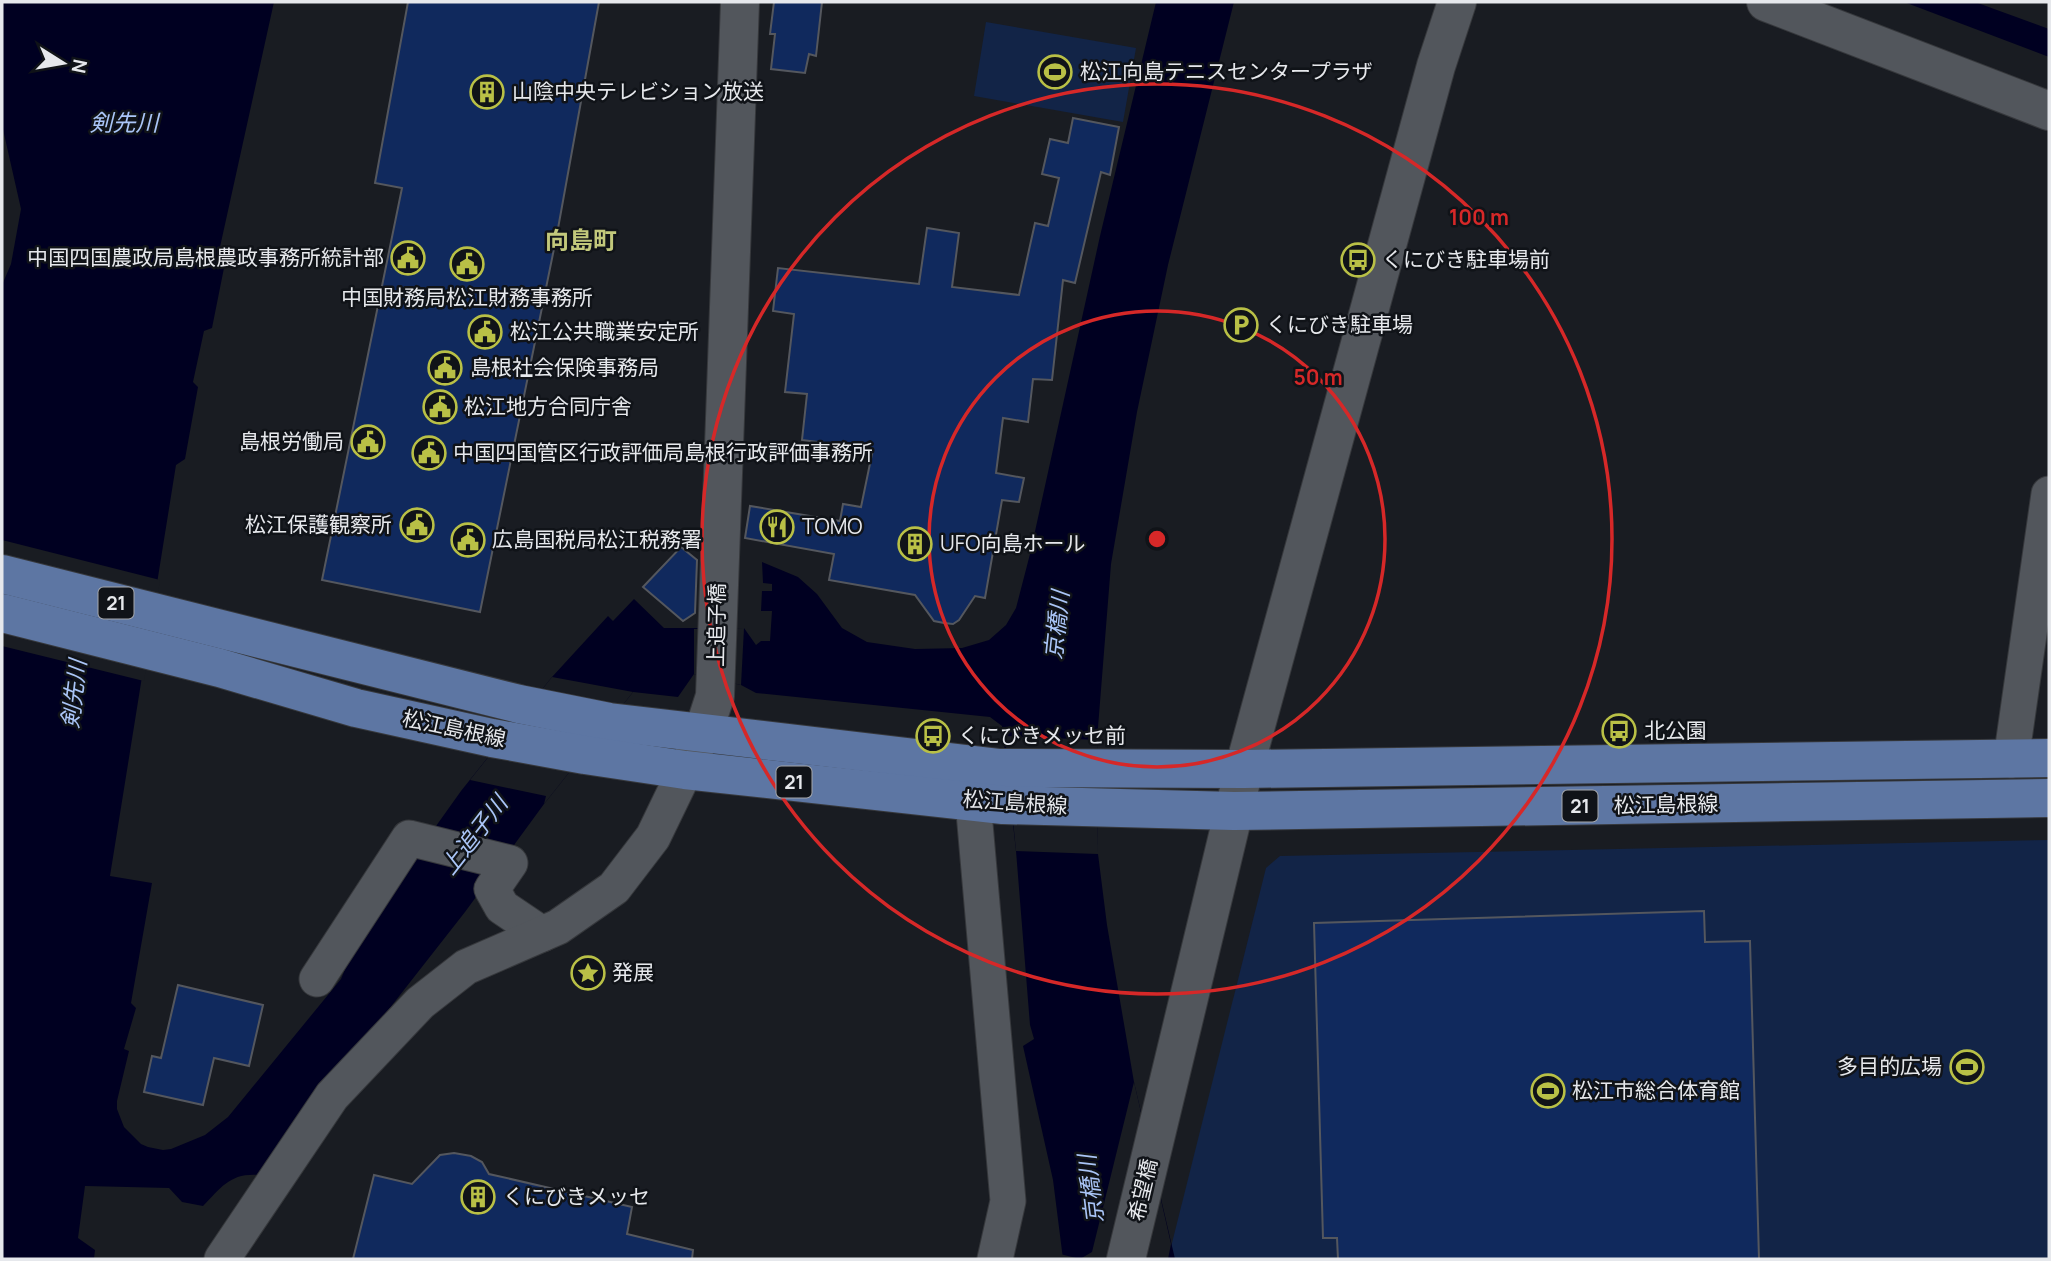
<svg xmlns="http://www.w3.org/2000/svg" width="2051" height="1261" viewBox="0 0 2051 1261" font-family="Manrope,'Noto Sans JP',sans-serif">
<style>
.green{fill:#122447}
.water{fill:#000021}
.pier{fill:#191c22}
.building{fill:#10295d;stroke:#54575e;stroke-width:2}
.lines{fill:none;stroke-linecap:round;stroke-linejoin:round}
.street-casing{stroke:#36383c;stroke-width:37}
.secondary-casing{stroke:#36383c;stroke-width:40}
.primary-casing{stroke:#36383c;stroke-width:40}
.street{stroke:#52565c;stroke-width:35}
.secondary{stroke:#52565c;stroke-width:38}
.primary{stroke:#5d76a3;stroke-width:38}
.ring{fill:none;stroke:#d62828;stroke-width:3.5}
.labels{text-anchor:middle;stroke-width:5;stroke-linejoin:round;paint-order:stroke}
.shield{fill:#101318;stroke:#a6a8ac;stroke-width:2}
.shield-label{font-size:19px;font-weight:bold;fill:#e6e8ec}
.poi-label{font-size:21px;fill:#e6e8ec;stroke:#101318;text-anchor:start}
.street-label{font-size:21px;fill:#e6e8ec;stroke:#101318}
.water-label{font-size:23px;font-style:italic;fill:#aac5f7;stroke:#101318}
.quarter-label{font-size:24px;font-weight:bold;fill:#c2c87b;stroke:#101318}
.centre{fill:#d62828;stroke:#101318;stroke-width:3.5}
.ring-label{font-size:21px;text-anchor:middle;font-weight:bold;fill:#d62828;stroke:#101318;stroke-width:5;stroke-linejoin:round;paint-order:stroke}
</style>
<rect width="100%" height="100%" fill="#191c22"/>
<g class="green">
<path d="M986,22L1136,48L1123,122L974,96Z"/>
<path d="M2049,840V1259H1168L1266,868L1280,856Z"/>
</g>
<g class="water">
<path d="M2,2H274L220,247L227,253L212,328L204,331L193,382L198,387L185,459L176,465L110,876L152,883L131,1003L136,1008L124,1049L129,1051L117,1101V1109L124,1127L141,1144L148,1147L163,1150L171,1149L205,1135L228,1117L341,979L353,950L394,885L461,791L552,677L608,616L613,621L634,599L664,628H744L756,645L761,641H770L772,611H761L762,591H772V584L763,583L762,562L798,577L817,594L842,628L867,642L915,649L962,648L989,640L1006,625L1016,608L1030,554L1100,236L1156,2H1234L1168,265L1137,412L1111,564L1097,740L1098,854L1107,925L1134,1082L1175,1259H1063L1053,1180L1023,1046L1034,1039L1030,1025L1016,851L1002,726L990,717L756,693L741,685L694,674L678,697L633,692L544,804L465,912L259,1175C230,1173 222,1187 203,1206L182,1202L169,1188L85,1186L78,1238L95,1250L94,1259H2V285L11,264L21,209L2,125Z"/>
<path d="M1904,2H1975L2049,29V57Z"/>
</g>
<g class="pier">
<path d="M2,540L160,580L144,681L2,646Z"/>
<path d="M744,628L741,685L694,674V629Z"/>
<path d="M552,677L633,692L544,804L546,796L470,780Z"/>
<path d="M1005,736L1097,740L1098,854L1016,851Z"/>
<path d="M1134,1082L1171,1244L1168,1259H1060V1254L1080,1259L1092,1252Z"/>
</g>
<g class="building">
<path d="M408,2H599L557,234L480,612L322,580L402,188L375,183Z"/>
<path d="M774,2H822L816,56L809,54L805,73L771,69L775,34H770Z"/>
<path d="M1073,118L1119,127L1110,175L1101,172L1075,283L1063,280L1052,380L1033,379L1028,422L1003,418L996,473L1024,478L1019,502L1002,500L985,598L975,596L959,620L953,624L944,623L934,621L915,595L829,580L834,554L745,538L750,506L840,521L843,504L861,507L873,449L802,440L807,394L785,392L794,314L773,311L778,268L919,284L927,228L959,233L952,287L1019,295L1035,223L1048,226L1059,178L1042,174L1050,139L1068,143Z"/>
<path d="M681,547L697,560L695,613L683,621L643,587Z"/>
<path d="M1704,911L1705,942L1750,941L1759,1259H1338L1337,1238H1323L1314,923Z"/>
<path d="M178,985L263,1005L249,1066L214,1058L203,1105L144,1092L152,1056L161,1058Z"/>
<path d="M454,1153L471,1156L482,1162L489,1174L632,1207L627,1234L693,1250L692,1259H353L374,1175L412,1184L440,1155Z"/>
</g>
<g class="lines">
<defs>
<g id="street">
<path d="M2011,760L2049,494"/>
<path d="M973,801L1008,1201L995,1259"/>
<path d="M317,979L409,838L510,863L492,889L502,907L542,934"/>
<path d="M222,1259L332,1096L420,1003L466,967L558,927L614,888L653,837L697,746"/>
</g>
<g id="secondary">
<path d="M1766,2L2049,111"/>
<path d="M703,733L715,696L740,2"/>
<path d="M1126,1259L1244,769L1436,66L1457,2"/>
</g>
<g id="primary">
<path d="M2,574L519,704L609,722L1000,768L1244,769L2049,758"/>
<path d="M2,613L220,668L356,708L492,738L585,755L685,770L1003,805L1234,811L2049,798"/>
</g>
</defs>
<use href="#street" class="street-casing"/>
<use href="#secondary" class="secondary-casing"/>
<use href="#primary" class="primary-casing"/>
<use href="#street" class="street"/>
<use href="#secondary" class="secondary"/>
<use href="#primary" class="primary"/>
</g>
<g class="ring">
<circle cx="1157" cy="539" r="228"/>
<circle cx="1157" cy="539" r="455"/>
</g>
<defs>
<symbol id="stadium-ring" viewBox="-11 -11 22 22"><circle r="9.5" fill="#101318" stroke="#b9c046" stroke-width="1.5"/><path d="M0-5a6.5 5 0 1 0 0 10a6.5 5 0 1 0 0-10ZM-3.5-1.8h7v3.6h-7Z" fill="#b9c046"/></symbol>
<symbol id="building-ring" viewBox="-11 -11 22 22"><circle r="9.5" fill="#101318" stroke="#b9c046" stroke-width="1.5"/><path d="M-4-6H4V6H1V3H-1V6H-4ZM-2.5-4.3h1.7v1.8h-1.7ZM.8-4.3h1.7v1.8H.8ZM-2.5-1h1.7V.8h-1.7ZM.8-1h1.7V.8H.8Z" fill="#b9c046"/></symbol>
<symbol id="civic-ring" viewBox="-11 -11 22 22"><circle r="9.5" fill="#101318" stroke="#b9c046" stroke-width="1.5"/><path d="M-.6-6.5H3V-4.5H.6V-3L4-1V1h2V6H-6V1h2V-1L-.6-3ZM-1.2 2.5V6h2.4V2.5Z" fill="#b9c046"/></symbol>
<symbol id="bus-ring" viewBox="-11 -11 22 22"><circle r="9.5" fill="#101318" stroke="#b9c046" stroke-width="1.5"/><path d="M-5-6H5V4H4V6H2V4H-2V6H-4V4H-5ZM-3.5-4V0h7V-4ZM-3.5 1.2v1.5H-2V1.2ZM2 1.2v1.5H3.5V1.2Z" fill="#b9c046"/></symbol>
<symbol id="parking-ring" viewBox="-11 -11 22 22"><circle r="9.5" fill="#101318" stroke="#b9c046" stroke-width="1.5"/><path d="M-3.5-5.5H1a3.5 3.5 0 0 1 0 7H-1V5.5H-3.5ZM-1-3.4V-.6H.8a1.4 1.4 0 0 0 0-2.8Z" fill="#b9c046"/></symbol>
<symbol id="restaurant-ring" viewBox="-11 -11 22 22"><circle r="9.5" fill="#101318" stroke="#b9c046" stroke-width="1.5"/><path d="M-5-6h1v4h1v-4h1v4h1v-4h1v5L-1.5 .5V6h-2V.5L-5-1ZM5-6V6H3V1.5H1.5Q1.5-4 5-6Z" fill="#b9c046"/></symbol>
<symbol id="sight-ring" viewBox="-11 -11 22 22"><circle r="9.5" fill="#101318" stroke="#b9c046" stroke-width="1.5"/><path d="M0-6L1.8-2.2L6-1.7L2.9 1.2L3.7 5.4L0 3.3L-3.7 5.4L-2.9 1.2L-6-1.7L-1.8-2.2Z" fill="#b9c046"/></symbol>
</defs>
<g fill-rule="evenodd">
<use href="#stadium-ring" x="1036" y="53" width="38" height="38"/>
<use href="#building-ring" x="468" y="73" width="38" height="38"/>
<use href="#civic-ring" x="389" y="239" width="38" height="38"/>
<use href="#bus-ring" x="1339" y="241" width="38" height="38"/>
<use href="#civic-ring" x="448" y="245" width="38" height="38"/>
<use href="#parking-ring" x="1222" y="306" width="38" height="38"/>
<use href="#civic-ring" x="466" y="313" width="38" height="38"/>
<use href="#civic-ring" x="426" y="349" width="38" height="38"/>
<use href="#civic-ring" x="421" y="388" width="38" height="38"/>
<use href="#civic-ring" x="349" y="423" width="38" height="38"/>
<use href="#civic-ring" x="410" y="434" width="38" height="38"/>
<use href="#civic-ring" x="398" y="506" width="38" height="38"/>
<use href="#restaurant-ring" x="758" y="508" width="38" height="38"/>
<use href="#civic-ring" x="449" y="521" width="38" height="38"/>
<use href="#building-ring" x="896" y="525" width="38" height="38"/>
<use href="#bus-ring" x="1600" y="712" width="38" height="38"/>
<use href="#bus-ring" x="914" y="717" width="38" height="38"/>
<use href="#sight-ring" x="569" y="954" width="38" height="38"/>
<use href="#stadium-ring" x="1948" y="1048" width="38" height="38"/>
<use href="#stadium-ring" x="1529" y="1072" width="38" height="38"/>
<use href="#building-ring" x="459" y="1178" width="38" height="38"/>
</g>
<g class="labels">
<g class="shield">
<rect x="98.5" y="587.5" width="35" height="31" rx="5"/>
<rect x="776.5" y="766.5" width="35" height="31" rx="5"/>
<rect x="1562.5" y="790.5" width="35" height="31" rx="5"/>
</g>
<g class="shield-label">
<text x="116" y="610">21</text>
<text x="794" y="789">21</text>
<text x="1580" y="813">21</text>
</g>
<g class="poi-label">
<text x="1080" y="79">松江向島テニスセンタープラザ</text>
<text x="512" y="99">山陰中央テレビション放送</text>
<text x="384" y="265" text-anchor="end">中国四国農政局島根農政事務所統計部</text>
<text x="1382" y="267">くにびき駐車場前</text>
<text x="467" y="305" text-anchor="middle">中国財務局松江財務事務所</text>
<text x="1266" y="332">くにびき駐車場</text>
<text x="510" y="339">松江公共職業安定所</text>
<text x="470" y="375">島根社会保険事務局</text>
<text x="464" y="414">松江地方合同庁舎</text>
<text x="344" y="449" text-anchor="end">島根労働局</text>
<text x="453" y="460">中国四国管区行政評価局島根行政評価事務所</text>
<text x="392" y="532" text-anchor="end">松江保護観察所</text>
<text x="802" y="534">TOMO</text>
<text x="492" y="547">広島国税局松江税務署</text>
<text x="940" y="551">UFO向島ホール</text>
<text x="1644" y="738">北公園</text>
<text x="958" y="743">くにびきメッセ前</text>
<text x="612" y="980">発展</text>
<text x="1942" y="1074" text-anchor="end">多目的広場</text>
<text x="1572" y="1098">松江市総合体育館</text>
<text x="503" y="1204">くにびきメッセ</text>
</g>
<g class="street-label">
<text transform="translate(717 625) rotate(-89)" y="7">上追子橋</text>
<text transform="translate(454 729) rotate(12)" y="7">松江島根線</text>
<text transform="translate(1015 803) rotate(4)" y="7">松江島根線</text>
<text transform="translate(1666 805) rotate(-1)" y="7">松江島根線</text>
<text transform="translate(1143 1190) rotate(-77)" y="7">希望橋</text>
</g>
<g class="water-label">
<text x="124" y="131">剣先川</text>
<text transform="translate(1057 625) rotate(-84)" y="8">京橋川</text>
<text transform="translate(74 694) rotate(-83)" y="8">剣先川</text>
<text transform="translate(474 835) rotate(-52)" y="8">上追子川</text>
<text transform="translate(1091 1189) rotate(-97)" y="8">京橋川</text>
</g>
<g class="quarter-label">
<text x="581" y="249">向島町</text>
</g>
</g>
<circle cx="1157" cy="539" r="10" class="centre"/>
<g class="ring-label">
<text x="1479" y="225">100 m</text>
<text x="1318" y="385">50 m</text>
</g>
<rect width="2051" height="1261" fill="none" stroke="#e6e8ec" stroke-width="7"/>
<g transform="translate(63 63) rotate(101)" stroke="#101318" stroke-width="5" paint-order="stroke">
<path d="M0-5L12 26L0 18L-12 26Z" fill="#e6e8ec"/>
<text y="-10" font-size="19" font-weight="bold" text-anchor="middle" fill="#e6e8ec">N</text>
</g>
</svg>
